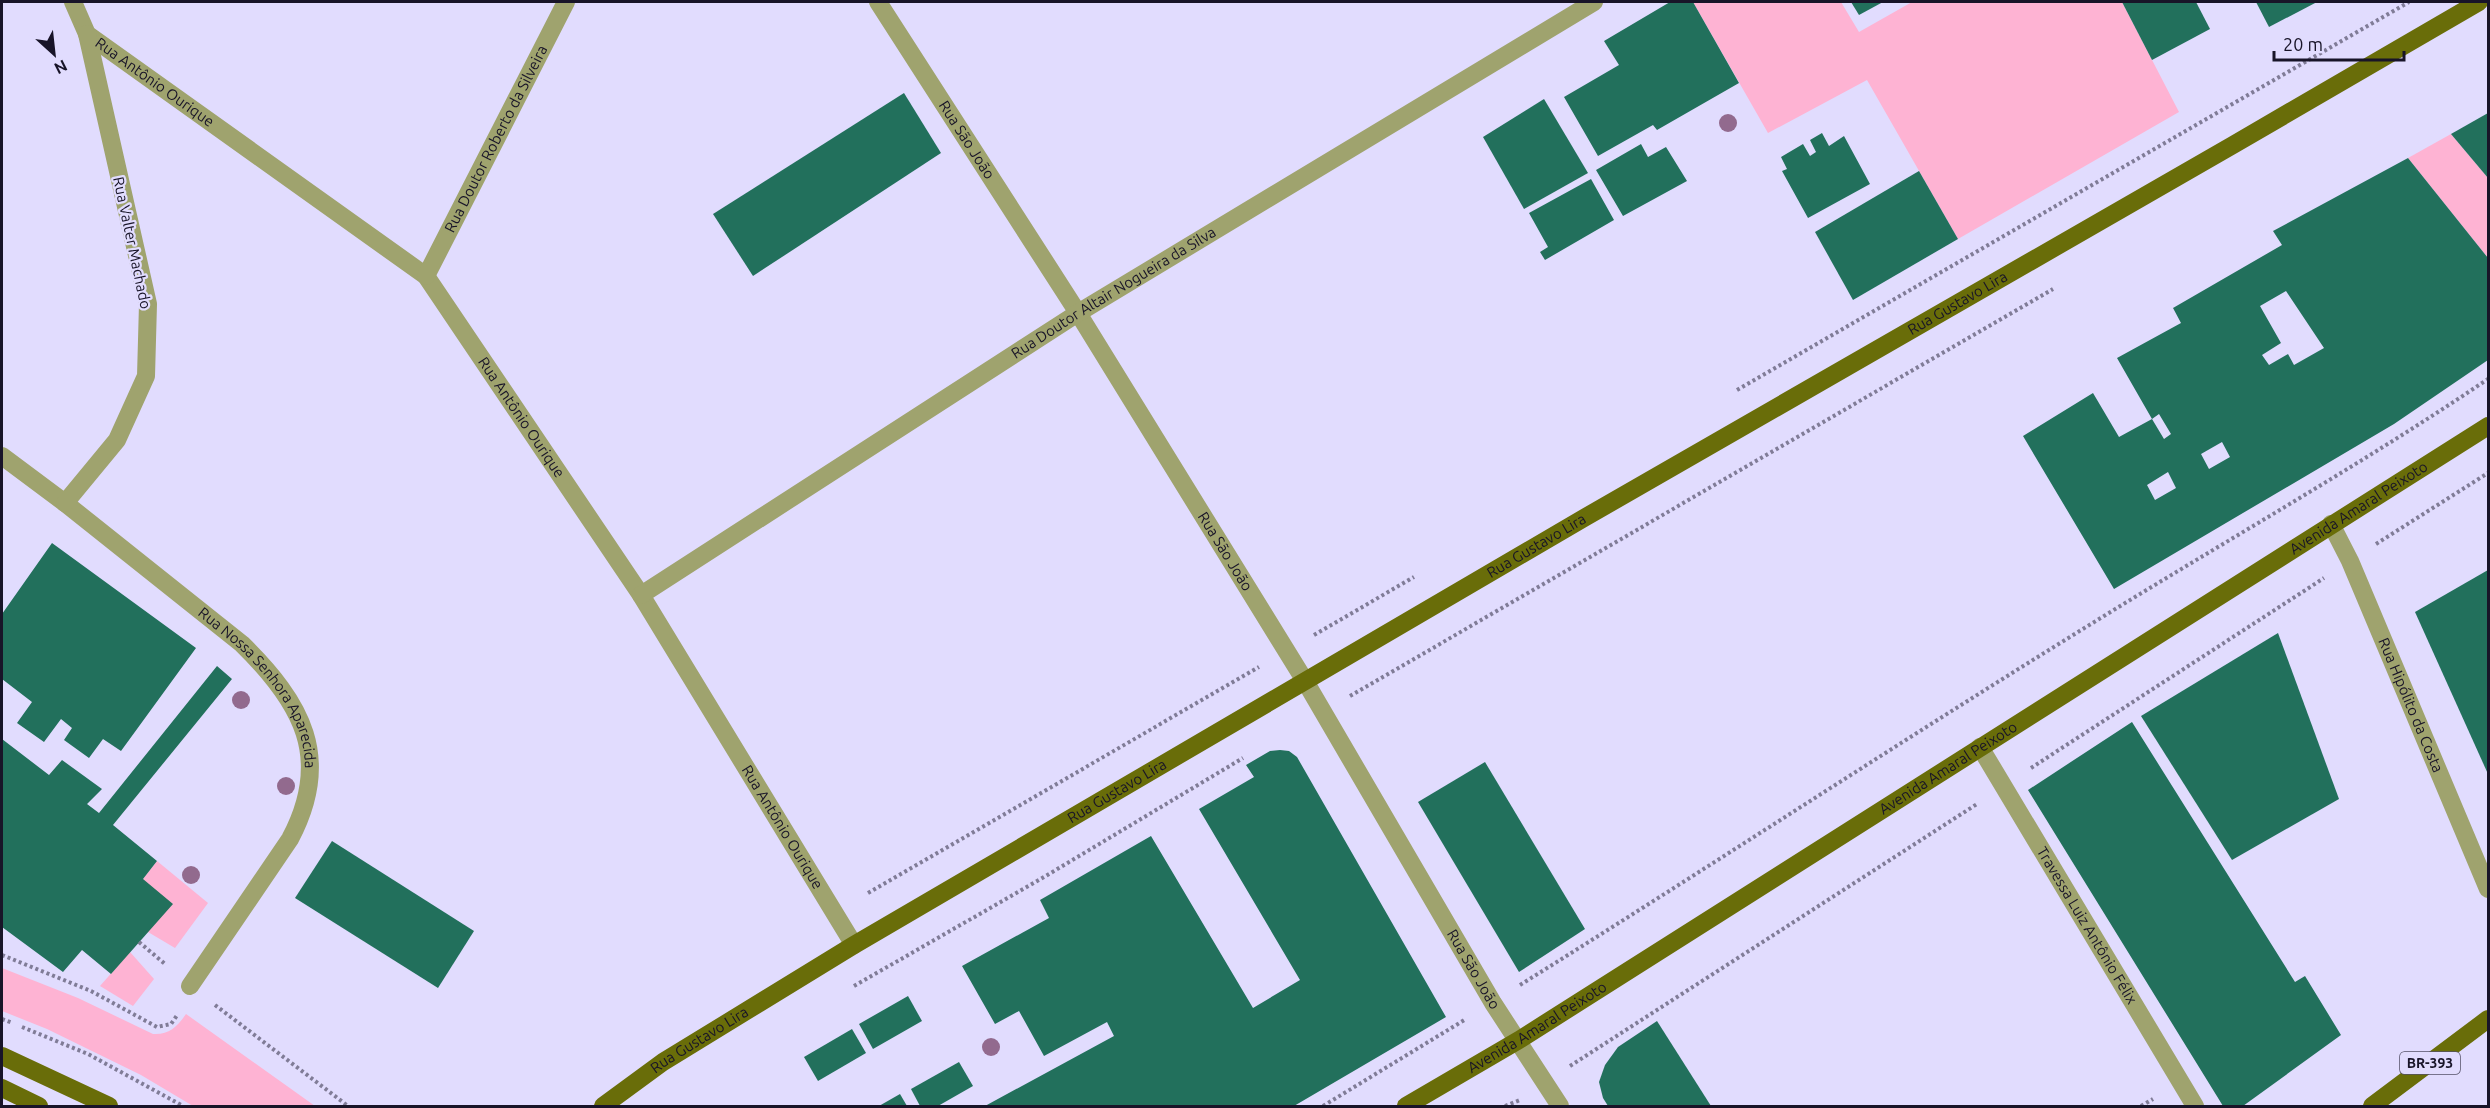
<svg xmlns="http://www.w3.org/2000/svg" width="2490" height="1108" viewBox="0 0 2490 1108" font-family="Ubuntu,sans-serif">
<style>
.green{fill:#feb3d3}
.building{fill:#22705c;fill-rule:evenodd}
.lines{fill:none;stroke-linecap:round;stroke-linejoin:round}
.path{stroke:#807c97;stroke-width:4;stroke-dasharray:3 3;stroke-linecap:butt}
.minor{stroke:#9fa36e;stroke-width:18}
.major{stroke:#696d09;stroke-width:18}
.tree{fill:#926a8e}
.labels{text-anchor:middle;stroke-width:4.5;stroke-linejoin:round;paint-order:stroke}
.shield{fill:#e1dcfe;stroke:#545068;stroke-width:1.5}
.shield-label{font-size:14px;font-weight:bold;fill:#181428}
.street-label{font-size:15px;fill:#181428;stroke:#e1dcfe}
</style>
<rect width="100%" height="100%" fill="#e1dcfe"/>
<g class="green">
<path d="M1693,2H1841L1859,32L1912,2H2122L2179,112L1958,239L1867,80L1768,133Z"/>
<path d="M2451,134L2488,178V258L2408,158Z"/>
<path d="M157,861L208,903L175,948L148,932L143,879Z"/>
<path d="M130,952L154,979L133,1006L100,986Z"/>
<path d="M2,968L78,998L153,1034C169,1035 177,1027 186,1014L315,1106H193L141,1075L47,1029L2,1011Z"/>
</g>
<g class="building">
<path d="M1670,2H1693L1739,83L1657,130L1653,125L1598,156L1564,97L1619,65L1604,41Z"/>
<path d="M1851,2H1883L1859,15Z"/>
<path d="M2122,2H2196L2210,29L2152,60Z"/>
<path d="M2256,2H2317L2269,27Z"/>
<path d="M904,93L941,153L753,276L713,214Z"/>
<path d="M1544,99L1588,173L1524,209L1483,137Z"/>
<path d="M2488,113V178L2451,134Z"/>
<path d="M1822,133L1829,146L1844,136L1870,184L1808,218L1782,171L1787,169L1781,157L1803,144L1810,156L1816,152L1810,140Z"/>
<path d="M1641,144L1648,157L1666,147L1687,181L1623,216L1596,170Z"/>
<path d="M2408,158L2488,258V360L2394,424L2114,589L2023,436L2093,393L2119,437L2152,419L2117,358L2181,323L2173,308L2282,245L2273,231ZM2286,291L2324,348L2294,365L2288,354L2269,365L2262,355L2281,343L2260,306ZM2159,414L2171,434L2164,439L2152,419ZM2222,442L2230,457L2209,469L2201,454ZM2168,472L2176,488L2155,500L2147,485Z"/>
<path d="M1919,171L1958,239L1853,300L1815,232Z"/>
<path d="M1591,179L1614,220L1545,260L1540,252L1548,247L1529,213Z"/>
<path d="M52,543L196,648L121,751L103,739L89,758L64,740L72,728L61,719L44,742L17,723L32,702L2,679V614Z"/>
<path d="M2488,570V774L2415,612Z"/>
<path d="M2278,633L2339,799L2232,860L2141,716Z"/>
<path d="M217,666L232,679L113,825L157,861L143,879L173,904L111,974L82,950L63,972L2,927V739L49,775L62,760L102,789L87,804L99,813Z"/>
<path d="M2132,722L2295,982L2305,976L2341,1035L2243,1106H2223L2028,790Z"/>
<path d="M1280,750L1289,751L1297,757L1446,1017L1294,1106H985L1114,1036L1107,1022L1044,1056L1019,1011L995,1024L962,966L1049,918L1040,900L1151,836L1253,1008L1300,980L1199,809L1254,777L1246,765L1270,751Z"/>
<path d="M1485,762L1585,929L1519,972L1418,802Z"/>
<path d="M332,841L474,931L438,988L295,898Z"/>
<path d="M908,996L922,1021L873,1049L859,1024Z"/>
<path d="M1657,1021L1711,1106H1608L1603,1098L1599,1082L1605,1065L1618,1047Z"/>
<path d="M852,1029L866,1053L818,1081L804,1057Z"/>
<path d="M959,1062L973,1086L938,1106H920L911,1089Z"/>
<path d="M900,1094L907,1106H879Z"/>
</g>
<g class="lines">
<g class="path">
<path d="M1737,390L2409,2"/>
<path d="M2376,544L2488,473"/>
<path d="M1314,635L1414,577"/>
<path d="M1350,696L2053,289"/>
<path d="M2031,768L2324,578"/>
<path d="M868,893L1259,667"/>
<path d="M139,942L165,964"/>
<path d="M2,955L91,991L157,1027L171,1024L178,1014"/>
<path d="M1520,985C1719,861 1916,731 2117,608C2241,532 2368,460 2488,379"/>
<path d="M854,986L1039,880L1243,758"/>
<path d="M215,1005L348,1106"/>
<path d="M2,1019L13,1023"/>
<path d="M22,1027L88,1054L183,1106"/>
<path d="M1570,1066L1977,804"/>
<path d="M1323,1106L1466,1019"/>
<path d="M1505,1106L1520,1100"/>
<path d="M2141,1106L2153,1099"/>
</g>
<g class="minor">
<path id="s1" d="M73,2L87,34L426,276L641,595L854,945"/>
<path id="s2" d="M878,2L1078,313L1305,681L1493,1003L1560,1106"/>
<path id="s3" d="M426,276L566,2"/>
<path id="s4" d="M2,456L65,503L242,644C302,703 333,758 290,839L190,986"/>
<path d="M65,503L117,440L146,376L148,304L87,34"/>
<path id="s5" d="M2331,524L2350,561L2488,889"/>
<path id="s6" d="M641,595L1078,313L1594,2"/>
<path id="s7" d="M1980,747L2195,1106"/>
</g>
<g class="major">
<path d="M2,1056L109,1106"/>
<path d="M2,1088L39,1106"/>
<path id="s8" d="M603,1106L663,1062L854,945L1584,518L2233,145L2479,2"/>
<path id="s9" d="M1406,1106L1519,1040L2488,426"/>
<path d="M2372,1106L2488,1019"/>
</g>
</g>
<g class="tree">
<circle cx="1728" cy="123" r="9"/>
<circle cx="241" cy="700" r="9"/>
<circle cx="286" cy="786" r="9"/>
<circle cx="191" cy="875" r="9"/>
<circle cx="991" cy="1047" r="9"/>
</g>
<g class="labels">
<rect class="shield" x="2400" y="1052" width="60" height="22" rx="4.5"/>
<g class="shield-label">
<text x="2430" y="1068">BR-393</text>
</g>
<g class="street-label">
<text dy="5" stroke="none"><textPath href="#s1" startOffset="118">Rua Antônio Ourique</textPath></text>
<text dy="5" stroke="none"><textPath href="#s3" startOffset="154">Rua Doutor Roberto da Silveira</textPath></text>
<text dy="5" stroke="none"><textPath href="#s2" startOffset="164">Rua São João</textPath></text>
<text transform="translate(132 243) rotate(78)" y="5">Rua Valter Machado</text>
<text dy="5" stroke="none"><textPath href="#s6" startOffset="561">Rua Doutor Altair Nogueira da Silva</textPath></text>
<text dy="5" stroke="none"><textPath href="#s8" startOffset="1575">Rua Gustavo Lira</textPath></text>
<text dy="5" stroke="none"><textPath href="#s1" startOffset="622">Rua Antônio Ourique</textPath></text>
<text dy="5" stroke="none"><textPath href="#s9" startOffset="1125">Avenida Amaral Peixoto</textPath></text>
<text dy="5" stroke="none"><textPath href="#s8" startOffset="1089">Rua Gustavo Lira</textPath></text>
<text dy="5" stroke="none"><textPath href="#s2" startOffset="650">Rua São João</textPath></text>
<text dy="5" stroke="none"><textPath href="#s4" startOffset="351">Rua Nossa Senhora Aparecida</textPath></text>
<text dy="5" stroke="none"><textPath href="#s5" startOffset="198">Rua Hipólito da Costa</textPath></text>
<text dy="5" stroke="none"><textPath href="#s9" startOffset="639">Avenida Amaral Peixoto</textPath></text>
<text dy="5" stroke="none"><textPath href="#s8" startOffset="603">Rua Gustavo Lira</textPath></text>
<text dy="5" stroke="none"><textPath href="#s1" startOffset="1108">Rua Antônio Ourique</textPath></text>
<text dy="5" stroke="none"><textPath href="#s7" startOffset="208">Travessa Luiz Antônio Félix</textPath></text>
<text dy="5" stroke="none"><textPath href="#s2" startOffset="1136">Rua São João</textPath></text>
<text dy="5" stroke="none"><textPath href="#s9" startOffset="153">Avenida Amaral Peixoto</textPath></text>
<text dy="5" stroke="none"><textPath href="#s8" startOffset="117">Rua Gustavo Lira</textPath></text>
</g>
</g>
<rect width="2490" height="1108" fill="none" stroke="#181428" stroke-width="6"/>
<g transform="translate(54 54) rotate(153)" stroke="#e1dcfe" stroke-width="4.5" paint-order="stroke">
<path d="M0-4.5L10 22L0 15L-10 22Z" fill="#181428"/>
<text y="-9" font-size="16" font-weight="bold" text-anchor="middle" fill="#181428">N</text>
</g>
<path d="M2274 51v9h130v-9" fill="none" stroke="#181428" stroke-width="3"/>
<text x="2283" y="51" font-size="18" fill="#181428" stroke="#e1dcfe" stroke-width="4.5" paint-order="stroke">20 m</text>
</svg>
